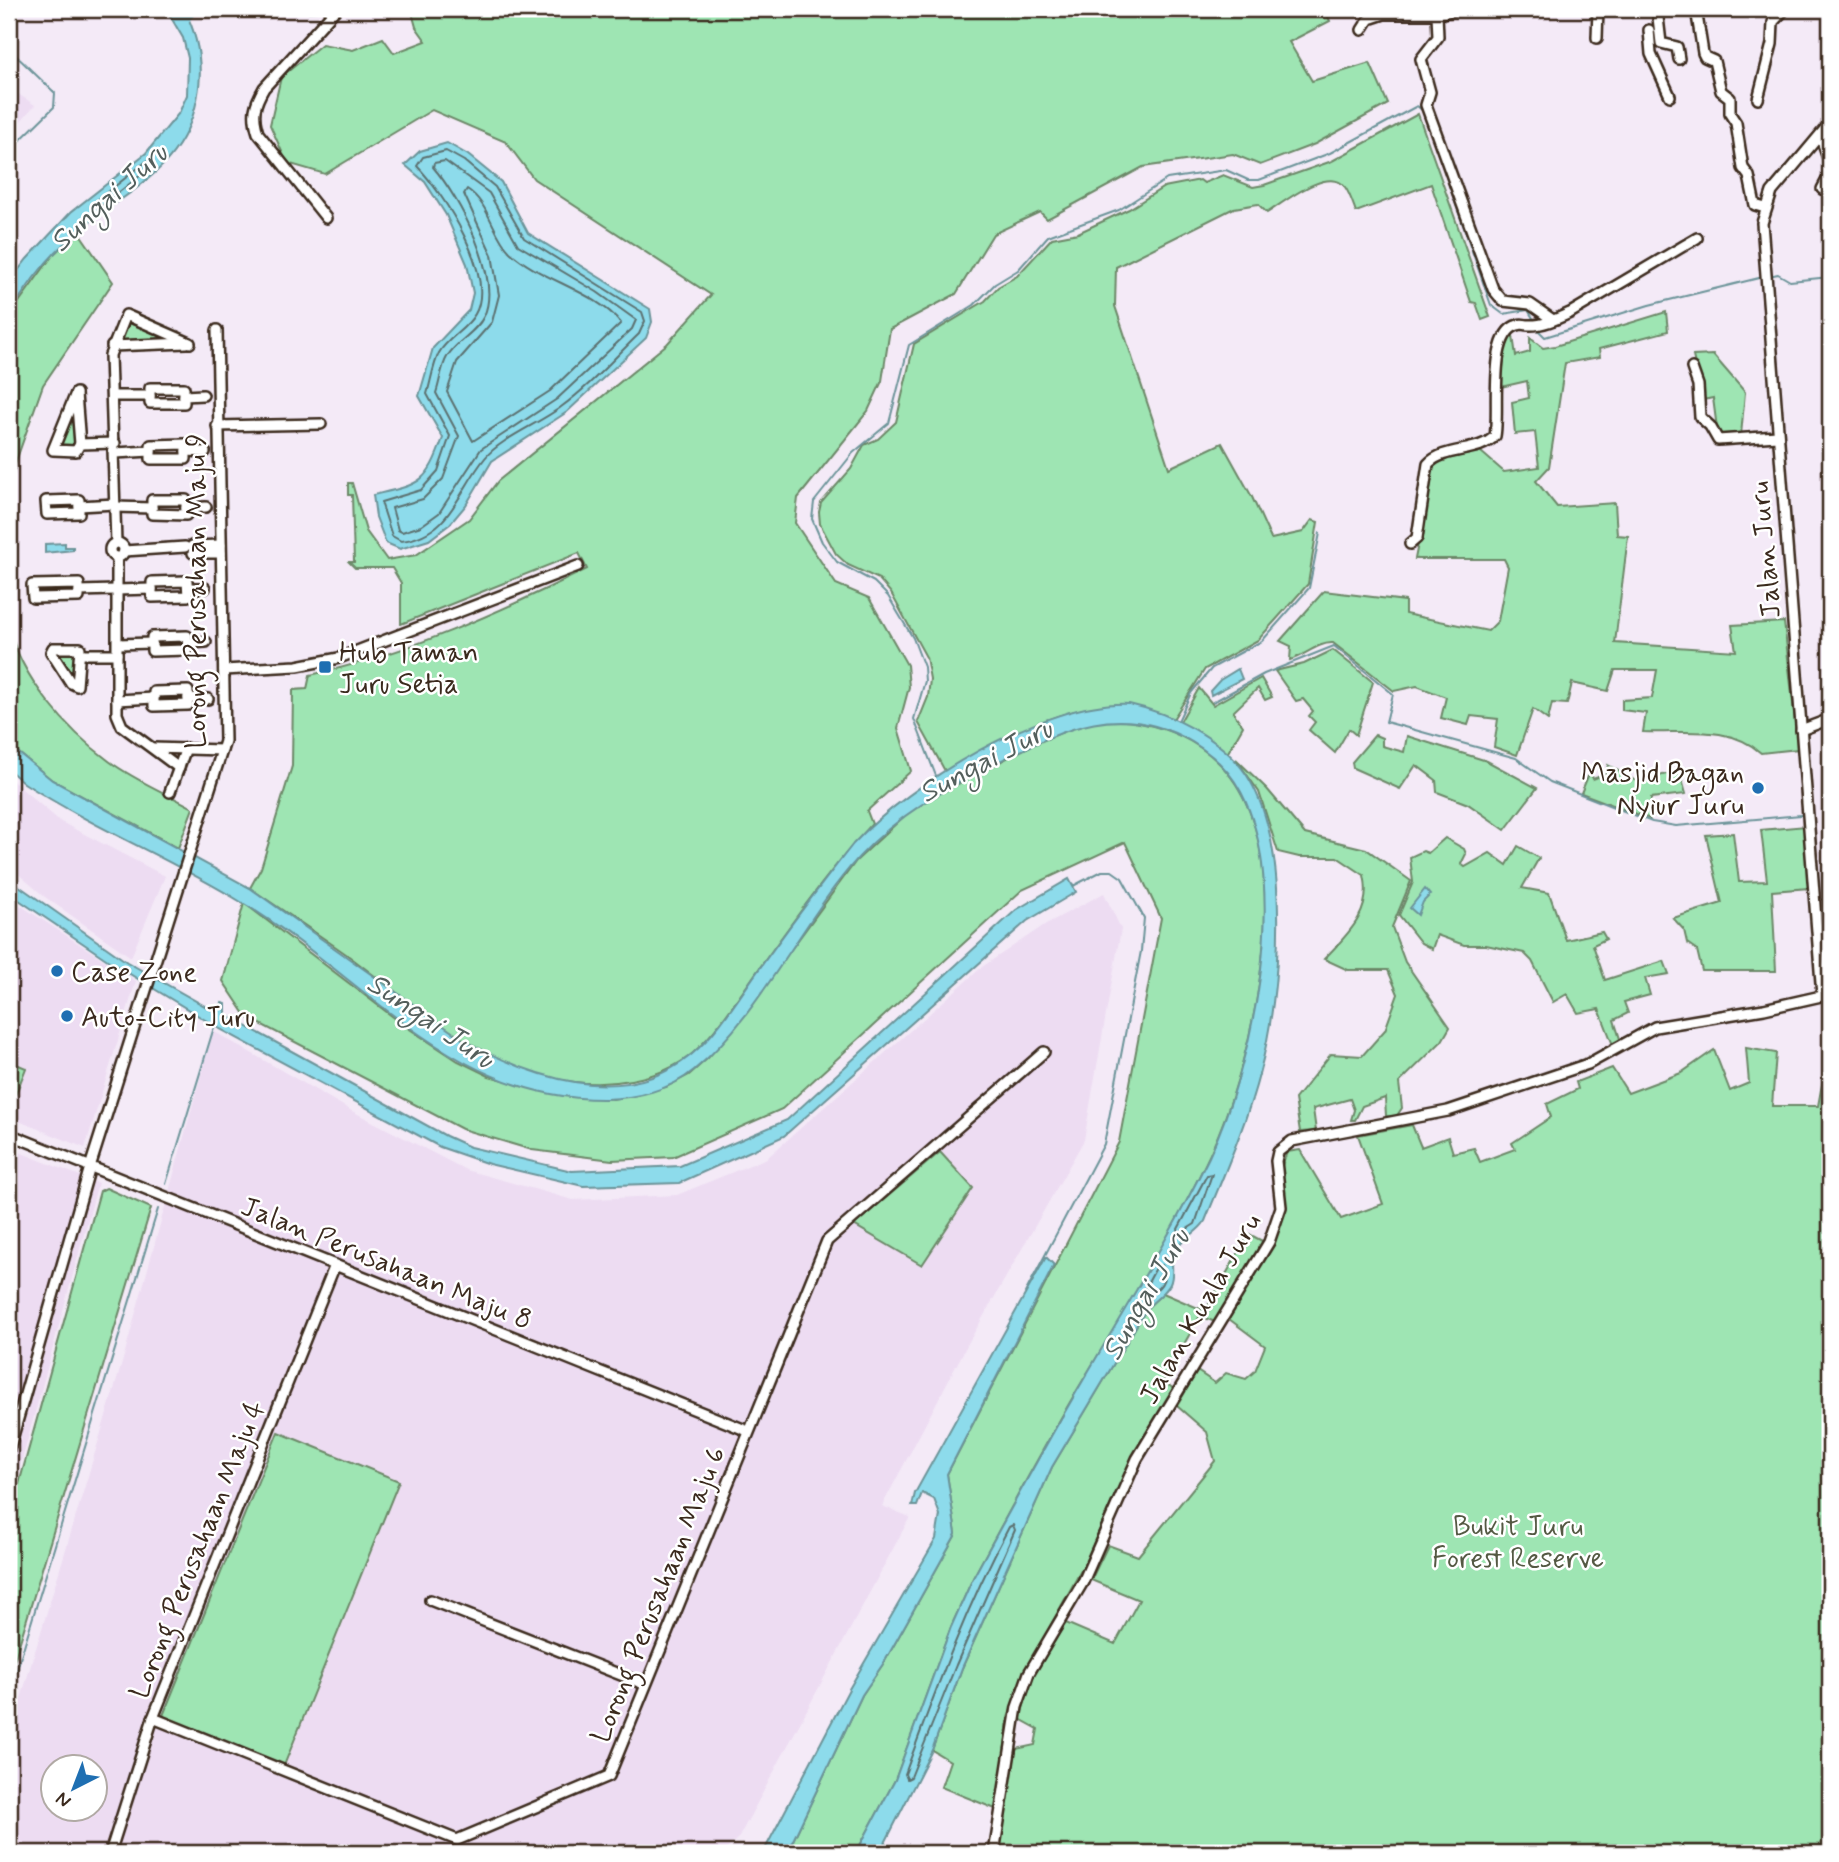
<svg xmlns="http://www.w3.org/2000/svg" width="1839" height="1862" viewBox="0 0 1839 1862" font-family="Mynerve,sans-serif">
<style>
.built{fill:#eddcf2;fill-rule:evenodd}
.green{fill:#9ee5b3;stroke:#6c8868;stroke-width:2}
.water{fill:#8ddbeb;stroke:#6c9499;stroke-width:2}
.lines{fill:none;stroke-linecap:round;stroke-linejoin:round}
.shore{stroke:#5c7170;stroke-width:2}
.stream{stroke:#6c9499;stroke-width:2}
.river{stroke:#8ddbeb;stroke-width:12}
.minor-casing{stroke:#3b2a1e;stroke-width:14}
.minor{stroke:#fff;stroke-width:9}
.poi-dot{fill:#1f6fb2;stroke:#fff;stroke-width:2.5}
.labels{text-anchor:middle;stroke-width:5;stroke-linejoin:round;paint-order:stroke}
.street-label{font-size:28px;fill:#3b2a1e;stroke:#fff}
.poi-label{font-size:28px;fill:#3b2a1e;stroke:#fff;text-anchor:start}
.park-label{font-size:28px;fill:#545943;stroke:#fff}
.water-label{font-size:30px;font-style:italic;fill:#545f5c;stroke:#fff}
</style>
<rect width="100%" height="100%" fill="#f4eaf7"/>
<filter id="ink" filterUnits="userSpaceOnUse"><feTurbulence type="fractalNoise" baseFrequency=".0143" numOctaves="2"/><feDisplacementMap in="SourceGraphic" scale="14" xChannelSelector="R" yChannelSelector="G"/><feConvolveMatrix kernelMatrix="1 2 1 2 8 2 1 2 1" color-interpolation-filters="sRGB"/></filter>
<g filter="url(#ink)">
<g class="built">
<path d="M9,88L35,105L9,134Z"/>
<path d="M9,778L61,822L165,876L131,957L45,897L9,866Z"/>
<path d="M1104,893L1121,929L1084,1140L966,1347L882,1506L910,1517L739,1837L723,1853H9V1738L122,1363L213,1031L352,1111L466,1170L573,1200L677,1195L767,1158L982,967L1046,924ZM52,1768H94V1810H52Z"/>
<path d="M9,898L136,981L85,1148L9,1117Z"/>
<path d="M9,1148L98,1183L9,1507Z"/>
</g>
<g class="green">
<path d="M411,9H1325L1330,21L1289,42L1312,81L1370,63L1388,104L1315,144L1260,165L1233,154L1143,167L1047,219L1040,212L993,234L956,294L890,329L882,381L868,411L798,498L795,523L836,584L869,598L907,665L909,687L898,728L911,771L867,811L872,824C830,869 794,920 758,970C738,998 719,1029 693,1053C676,1068 653,1076 631,1080C520,1101 429,1016 346,954C315,932 282,910 250,888L261,868L292,766L293,690L307,689L310,675C405,655 500,612 587,569L579,553L401,624V583L392,568H355L349,562H354L352,495H348V483H352L366,531L387,560L416,555L469,519L498,481L667,344L711,295L534,179L506,142L432,110L325,174L287,163L270,125L281,77L322,44L353,50L383,38L394,53L426,41L416,27Z"/>
<path d="M1418,114L1490,317L1482,320L1476,303L1471,302L1431,184L1356,212C1353,204 1350,194 1345,187C1329,165 1283,203 1267,213L1258,204L1234,208L1116,267L1115,306L1169,468L1222,443L1252,497L1271,539L1303,532L1312,520L1318,522L1308,584L1258,640L1205,669L1173,719C1089,682 1018,733 945,771L918,722L928,697L930,679L926,657L891,593L879,579L848,565L836,554L820,524L819,512L821,503L851,469L864,445L878,439L896,422L914,344L985,301L998,287L1017,276L1052,238L1078,233L1129,209L1164,187L1200,180L1204,183L1223,175L1253,187L1264,185L1332,161Z"/>
<path d="M78,231L113,282L43,385L16,461L9,495V316L53,255Z"/>
<path d="M1666,312L1668,331L1599,349L1600,357L1565,363L1549,467L1536,481L1557,507L1615,503L1617,535L1628,536L1615,643L1736,651L1732,625L1784,622L1798,749L1761,753C1729,724 1684,734 1643,732L1646,713L1622,710V700L1652,698L1657,670H1615L1608,691L1572,683L1567,704L1552,703L1548,720L1533,709L1517,755L1494,747L1498,719L1471,716L1468,725L1441,718L1446,697L1417,686L1394,691L1333,643C1319,642 1304,656 1290,660L1291,646L1280,641L1324,591L1405,601V614L1488,631L1498,621L1508,567L1504,559H1415L1433,468L1439,461L1480,451L1504,472L1539,467L1535,432L1515,434L1512,402L1529,398L1527,381L1501,387L1506,339L1513,336L1516,356L1530,352V338L1543,348L1555,346Z"/>
<path d="M128,320L173,340H124L121,338Z"/>
<path d="M1713,355L1745,392L1741,435L1718,436L1713,398L1703,400L1693,356Z"/>
<path d="M74,401L77,444L60,448L58,445Z"/>
<path d="M9,626C20,677 67,730 109,761C134,780 166,793 193,808L178,848L52,780L9,745Z"/>
<path d="M77,649L73,679L57,650Z"/>
<path d="M1333,650L1373,682L1356,735L1349,729L1335,753L1309,730L1315,722L1309,716L1313,711L1303,699L1296,701L1275,671L1304,664Z"/>
<path d="M1261,678L1272,697L1265,700L1258,688L1233,712L1243,726L1227,754L1180,722L1199,688L1213,705Z"/>
<path d="M1107,720C1167,721 1222,747 1247,805C1288,899 1252,1063 1210,1154C1171,1238 1120,1318 1073,1397C1038,1457 1006,1517 973,1578L951,1627L895,1780L856,1853H787L862,1695L885,1661L956,1534L947,1474L1119,1142L1161,918L1125,842L1022,890L782,1109L673,1157L612,1160L532,1150L462,1129L247,1017L223,981L244,903L405,1026L458,1061L489,1076L545,1091L613,1099L666,1087L689,1075L708,1058L731,1031L856,861L914,807L1032,745L1077,726Z"/>
<path d="M1375,735L1382,738V746L1404,752L1407,736L1487,761L1537,788L1505,830L1468,804L1437,792L1436,780L1416,765L1400,789L1353,768L1352,762Z"/>
<path d="M1236,759L1267,789L1305,834L1366,849L1411,881L1392,927L1405,962L1450,1027L1442,1041L1399,1083L1402,1108L1396,1117L1386,1116L1385,1098L1362,1106L1355,1120H1351L1354,1110L1350,1099L1313,1109L1316,1131L1300,1132L1295,1099L1331,1054L1362,1056L1385,1030L1398,994L1388,970H1348L1324,959C1348,934 1373,912 1364,875L1337,857H1299L1278,852L1259,792Z"/>
<path d="M1608,765L1636,781L1676,772L1681,776L1686,794L1651,798L1650,819L1581,793L1590,771L1593,779L1606,774Z"/>
<path d="M1806,826L1809,888L1772,891L1776,971H1702L1697,950L1687,943L1684,930L1673,918L1722,903L1706,835L1733,833L1739,882L1767,881L1761,830Z"/>
<path d="M1445,838L1464,849L1466,854L1461,864L1465,867L1490,853L1507,865L1518,846L1539,858L1522,888L1549,893L1566,940L1602,932L1606,939L1593,945L1605,980L1664,961L1669,974L1645,978L1650,995L1624,1002L1628,1013L1614,1020L1621,1042L1613,1045L1599,1009L1578,1013L1567,994L1553,1002L1532,961L1524,953L1486,945H1464L1437,935L1432,949L1421,943L1399,915L1413,882L1410,857L1423,851L1428,853Z"/>
<path d="M1746,1048L1776,1053L1772,1106H1818L1825,1068H1830V1853H999L1016,1749L1035,1745L1038,1729L1020,1719L1033,1674L1066,1623L1115,1644L1139,1600L1091,1580L1108,1545L1138,1556L1215,1461L1207,1432L1177,1406L1197,1371L1215,1383L1226,1373L1246,1379L1255,1371L1265,1346L1229,1319L1273,1243L1280,1171L1287,1152L1300,1150L1341,1219L1383,1204L1358,1135L1412,1125L1421,1147L1448,1137L1453,1153L1474,1148L1480,1162L1515,1149L1512,1143L1551,1117L1547,1104L1578,1089L1576,1082L1612,1068L1628,1093L1681,1073L1714,1050L1730,1091L1749,1083Z"/>
<path d="M9,1061L26,1068L13,1101L9,1099Z"/>
<path d="M940,1152L973,1188L922,1265L854,1225Z"/>
<path d="M106,1188L151,1208L9,1678V1520L100,1191Z"/>
<path d="M1249,1234L1264,1242L1215,1322L1200,1316L1163,1381L1174,1389L1117,1490L1084,1565L1023,1675L1008,1718L998,1810L941,1787L950,1761L932,1750L962,1668L1052,1467L1147,1308L1163,1293L1205,1311Z"/>
<path d="M278,1432L399,1481L283,1768L162,1718Z"/>
</g>
<g class="water">
<path d="M166,9H184C200,40 204,74 195,108C177,177 116,196 68,240C45,261 25,288 9,316V282L27,259L71,212L146,153L179,113L187,95L188,58L183,38Z"/>
<path d="M447,143L468,155L501,182L528,233L650,309L652,322L646,338L567,412L492,461L466,505L450,524L429,540L400,549L386,543L376,517L373,495C420,484 426,485 443,438L419,396L433,348L469,310L473,293L467,264L446,215L425,182L405,165L420,151Z"/>
<path d="M65,543V547H73V550L45,553V544Z"/>
<path d="M1238,669L1242,679L1211,695L1210,691L1220,680Z"/>
<path d="M1129,704C1170,713 1222,738 1246,774C1292,844 1281,993 1260,1071C1247,1122 1225,1172 1205,1221C1198,1233 1186,1236 1178,1247C1167,1260 1176,1271 1170,1284C1166,1293 1155,1299 1147,1308L1052,1467L962,1668L932,1750L880,1853H856L895,1780L951,1627L973,1578C1005,1519 1037,1460 1070,1403C1117,1321 1168,1241 1209,1157C1253,1064 1291,887 1241,792C1230,771 1212,754 1192,742C1119,699 1062,730 994,764C942,791 900,813 859,857C802,920 759,1017 694,1070C671,1090 636,1098 606,1099C451,1101 362,974 241,902C171,859 94,828 24,783L9,770V745L52,780L250,888L462,1039C529,1077 623,1111 691,1055C718,1032 737,1000 757,972C788,928 820,886 853,844C910,783 1044,700 1129,704Z"/>
<path d="M9,879L127,962L212,1010L218,1012L222,1003L226,1004V1015L446,1136L470,1147L572,1171L680,1166L787,1120L1016,910L1069,879L1076,892L1027,921L784,1136L679,1183L583,1186L489,1164L440,1147L220,1029L115,965L13,896L9,893Z"/>
<path d="M1425,889L1430,895L1423,902L1418,915L1410,908Z"/>
<path d="M1046,1257L1054,1265L947,1474L956,1534L885,1661L862,1695L787,1853H763L849,1689L936,1539L940,1515L934,1499L922,1493L917,1506H912L915,1493Z"/>
</g>
<g class="lines">
<g class="shore">
<path d="M446,151L464,161L495,187L524,238L642,312L645,321L639,334C614,358 589,387 561,407C540,423 500,439 485,458C458,491 451,535 401,541L392,536L381,502L421,490L438,471L450,436L427,394C431,381 433,365 439,353C447,338 467,329 475,314C497,275 443,193 417,166L423,157Z"/>
<path d="M147,161L153,164L146,171L100,207H95V202Z"/>
<path d="M445,161L489,193L518,245L597,292L636,320L632,329L557,399L481,449L439,513L421,526L402,532L398,530L392,508L423,499L443,479L459,436L436,393C440,382 441,367 447,357C456,341 476,333 484,316C502,277 459,197 433,167L434,163Z"/>
<path d="M467,189C490,204 492,234 510,252C540,280 596,291 621,323L550,391L473,441L447,392L457,362L492,322L499,295L492,255L464,194Z"/>
<path d="M1212,1174L1195,1224L1179,1234L1178,1229L1207,1175Z"/>
<path d="M1162,1265C1169,1280 1159,1291 1145,1295L1144,1290L1157,1266Z"/>
<path d="M1013,1525L1015,1530L956,1665L911,1777L907,1779L905,1774C936,1689 966,1607 1009,1527Z"/>
</g>
<g class="stream">
<path d="M276,9L280,13L319,11"/>
<path d="M9,49L55,93L54,107L9,151"/>
<path d="M1769,276L1778,274L1790,281L1830,277"/>
<path d="M1537,329L1545,337L1649,305L1763,277"/>
<path d="M1213,702L1264,674L1334,646L1393,694L1386,722L1516,758L1550,782L1652,822L1676,826L1801,815"/>
<path d="M1178,721L1191,693L1212,668L1262,641L1309,588L1320,533"/>
<path d="M936,776L914,719L925,681L924,667L913,638L888,596L874,582L837,562L822,542L812,519L814,502L853,453L889,423L909,345L974,305L995,284L1018,270L1048,236L1119,210L1167,179L1226,170L1248,180H1259L1330,153L1417,106L1423,111L1491,305L1503,314L1528,310L1534,320"/>
<path d="M166,1184L215,1024"/>
<path d="M1025,1293L1104,1144L1141,951L1144,918L1122,878L1112,871H1102L1073,886"/>
<path d="M9,1695L158,1209"/>
</g>
<path class="river" d="M181,21L192,9"/>
<defs>
<g id="minor">
<path d="M1657,9L1661,43L1677,47L1679,59"/>
<path d="M1696,9L1703,53L1705,57L1714,61L1721,91L1730,98V114L1736,123L1743,168L1749,176L1755,205L1765,208"/>
<path d="M1437,14L1438,37L1421,59L1430,92L1426,105L1493,289L1503,301L1530,304L1553,320"/>
<path d="M1362,30L1369,19L1384,14H1437L1461,9"/>
<path d="M1649,30L1651,54L1670,96"/>
<path d="M1597,38L1598,9"/>
<path d="M1758,99L1772,44L1773,22L1785,9"/>
<path d="M1821,138L1830,164"/>
<path d="M1822,189L1830,174"/>
<path d="M326,218L258,133C252,115 254,105 264,88L336,9"/>
<path d="M112,346L187,343"/>
<path d="M1692,368L1698,385L1700,417L1710,426L1718,440L1777,436"/>
<rect x="150" y="388" width="34" height="15"/>
<path d="M76,393L53,450L76,451L80,444L115,443"/>
<path d="M76,394L80,444"/>
<path d="M112,396H150"/>
<path d="M184,396L203,395"/>
<path d="M217,426L321,424"/>
<path d="M186,444V459H151V445Z"/>
<path d="M186,451L205,452"/>
<path d="M115,453L151,451"/>
<path d="M79,500V513L47,514L46,501Z"/>
<path d="M152,500H186V515L152,514Z"/>
<path d="M79,506L115,504"/>
<path d="M115,507L152,508"/>
<path d="M186,508L206,507"/>
<circle cx="117" cy="550" r="7"/>
<path d="M116,543L110,355L126,315L190,343"/>
<path d="M1410,544L1417,538L1428,464C1445,446 1478,454 1495,436C1500,412 1487,333 1518,325C1523,323 1523,325 1528,325C1542,326 1557,319 1570,313L1697,238"/>
<path d="M192,546L221,545"/>
<path d="M124,551L185,547"/>
<path d="M193,553H221"/>
<path d="M117,558V714L122,726L179,768"/>
<path d="M187,581L188,596L152,597V582Z"/>
<path d="M79,584V597L33,598L32,585Z"/>
<path d="M188,588H205"/>
<path d="M79,591L152,589"/>
<path d="M187,636L188,650L152,651V637Z"/>
<path d="M188,643L206,642"/>
<path d="M118,644L152,643"/>
<path d="M53,648H80L77,686L71,683L51,652Z"/>
<path d="M80,654H117"/>
<path d="M224,670L297,666L339,658L578,566"/>
<path d="M188,691V705L154,706V692Z"/>
<path d="M188,698L208,699"/>
<path d="M117,700L154,698"/>
<path d="M1801,730L1830,719"/>
<path d="M153,748L222,750"/>
<path d="M170,792L186,748"/>
<path d="M1822,996L1762,223L1772,192L1830,123"/>
<path d="M9,1134L748,1431"/>
<path d="M9,1450L90,1167L225,741L217,330"/>
<path d="M430,1600L644,1684"/>
<path d="M153,1718L457,1840L609,1776L827,1241L1044,1052"/>
<path d="M110,1853L153,1718L335,1265"/>
<path d="M994,1853L1017,1707L1029,1673L1083,1582L1137,1459L1269,1242L1281,1207L1276,1161L1278,1152L1292,1141L1448,1111L1588,1064L1655,1027L1764,1009L1830,994"/>
</g>
</defs>
<use href="#minor" class="minor-casing"/>
<use href="#minor" class="minor"/>
</g>
</g>
<g class="poi-dot">
<rect x="318" y="660" width="14" height="14" rx="3.5"/>
<circle cx="1758" cy="788" r="7"/>
<circle cx="57" cy="971" r="7"/>
<circle cx="67" cy="1016" r="7"/>
</g>
<g class="labels">
<g class="street-label">
<text transform="translate(1764 550) rotate(-95)" y="10">Jalan Juru</text>
<text transform="translate(195 591) rotate(-90)" y="10">Lorong Perusahaan Maju 9</text>
<text transform="translate(387 1262) rotate(22)" y="10">Jalan Perusahaan Maju 8</text>
<text transform="translate(1199 1308) rotate(-60)" y="10">Jalan Kuala Juru</text>
<text transform="translate(196 1549) rotate(-68)" y="10">Lorong Perusahaan Maju 4</text>
<text transform="translate(657 1594) rotate(-68)" y="10">Lorong Perusahaan Maju 6</text>
</g>
<g class="poi-label">
<text x="339" y="661">Hub Taman<tspan x="339" dy="32">Juru Setia</tspan></text>
<text x="1744" y="782" text-anchor="end">Masjid Bagan<tspan x="1744" dy="32">Nyiur Juru</tspan></text>
<text x="71" y="981">Case Zone</text>
<text x="81" y="1026">Auto-City Juru</text>
</g>
<g class="park-label">
<text x="1518" y="1535">Bukit Juru<tspan x="1518" dy="32">Forest Reserve</tspan></text>
</g>
<g class="water-label">
<text transform="translate(108 197) rotate(-42)" y="10">Sungai Juru</text>
<text transform="translate(985 760) rotate(-28)" y="10">Sungai Juru</text>
<text transform="translate(431 1020) rotate(34)" y="10">Sungai Juru</text>
<text transform="translate(1145 1294) rotate(-60)" y="10">Sungai Juru</text>
</g>
</g>
<rect width="1839" height="1862" fill="none" stroke="#fff" stroke-width="35"/>
<rect x="18" y="18" width="1804" height="1827" fill="none" stroke="#3b2a1e" stroke-width="2.5" filter="url(#ink)"/>
<g transform="translate(74 1788) rotate(222)"><circle r="33" fill="#ffffff" stroke="#b1aaa5" stroke-width="2"/>
<path d="M0-5L12 26L0 18L-12 26Z" fill="#1f6fb2"/>
<text y="-10" font-size="19" font-weight="bold" text-anchor="middle" fill="#3b2a1e">N</text>
</g>
</svg>
